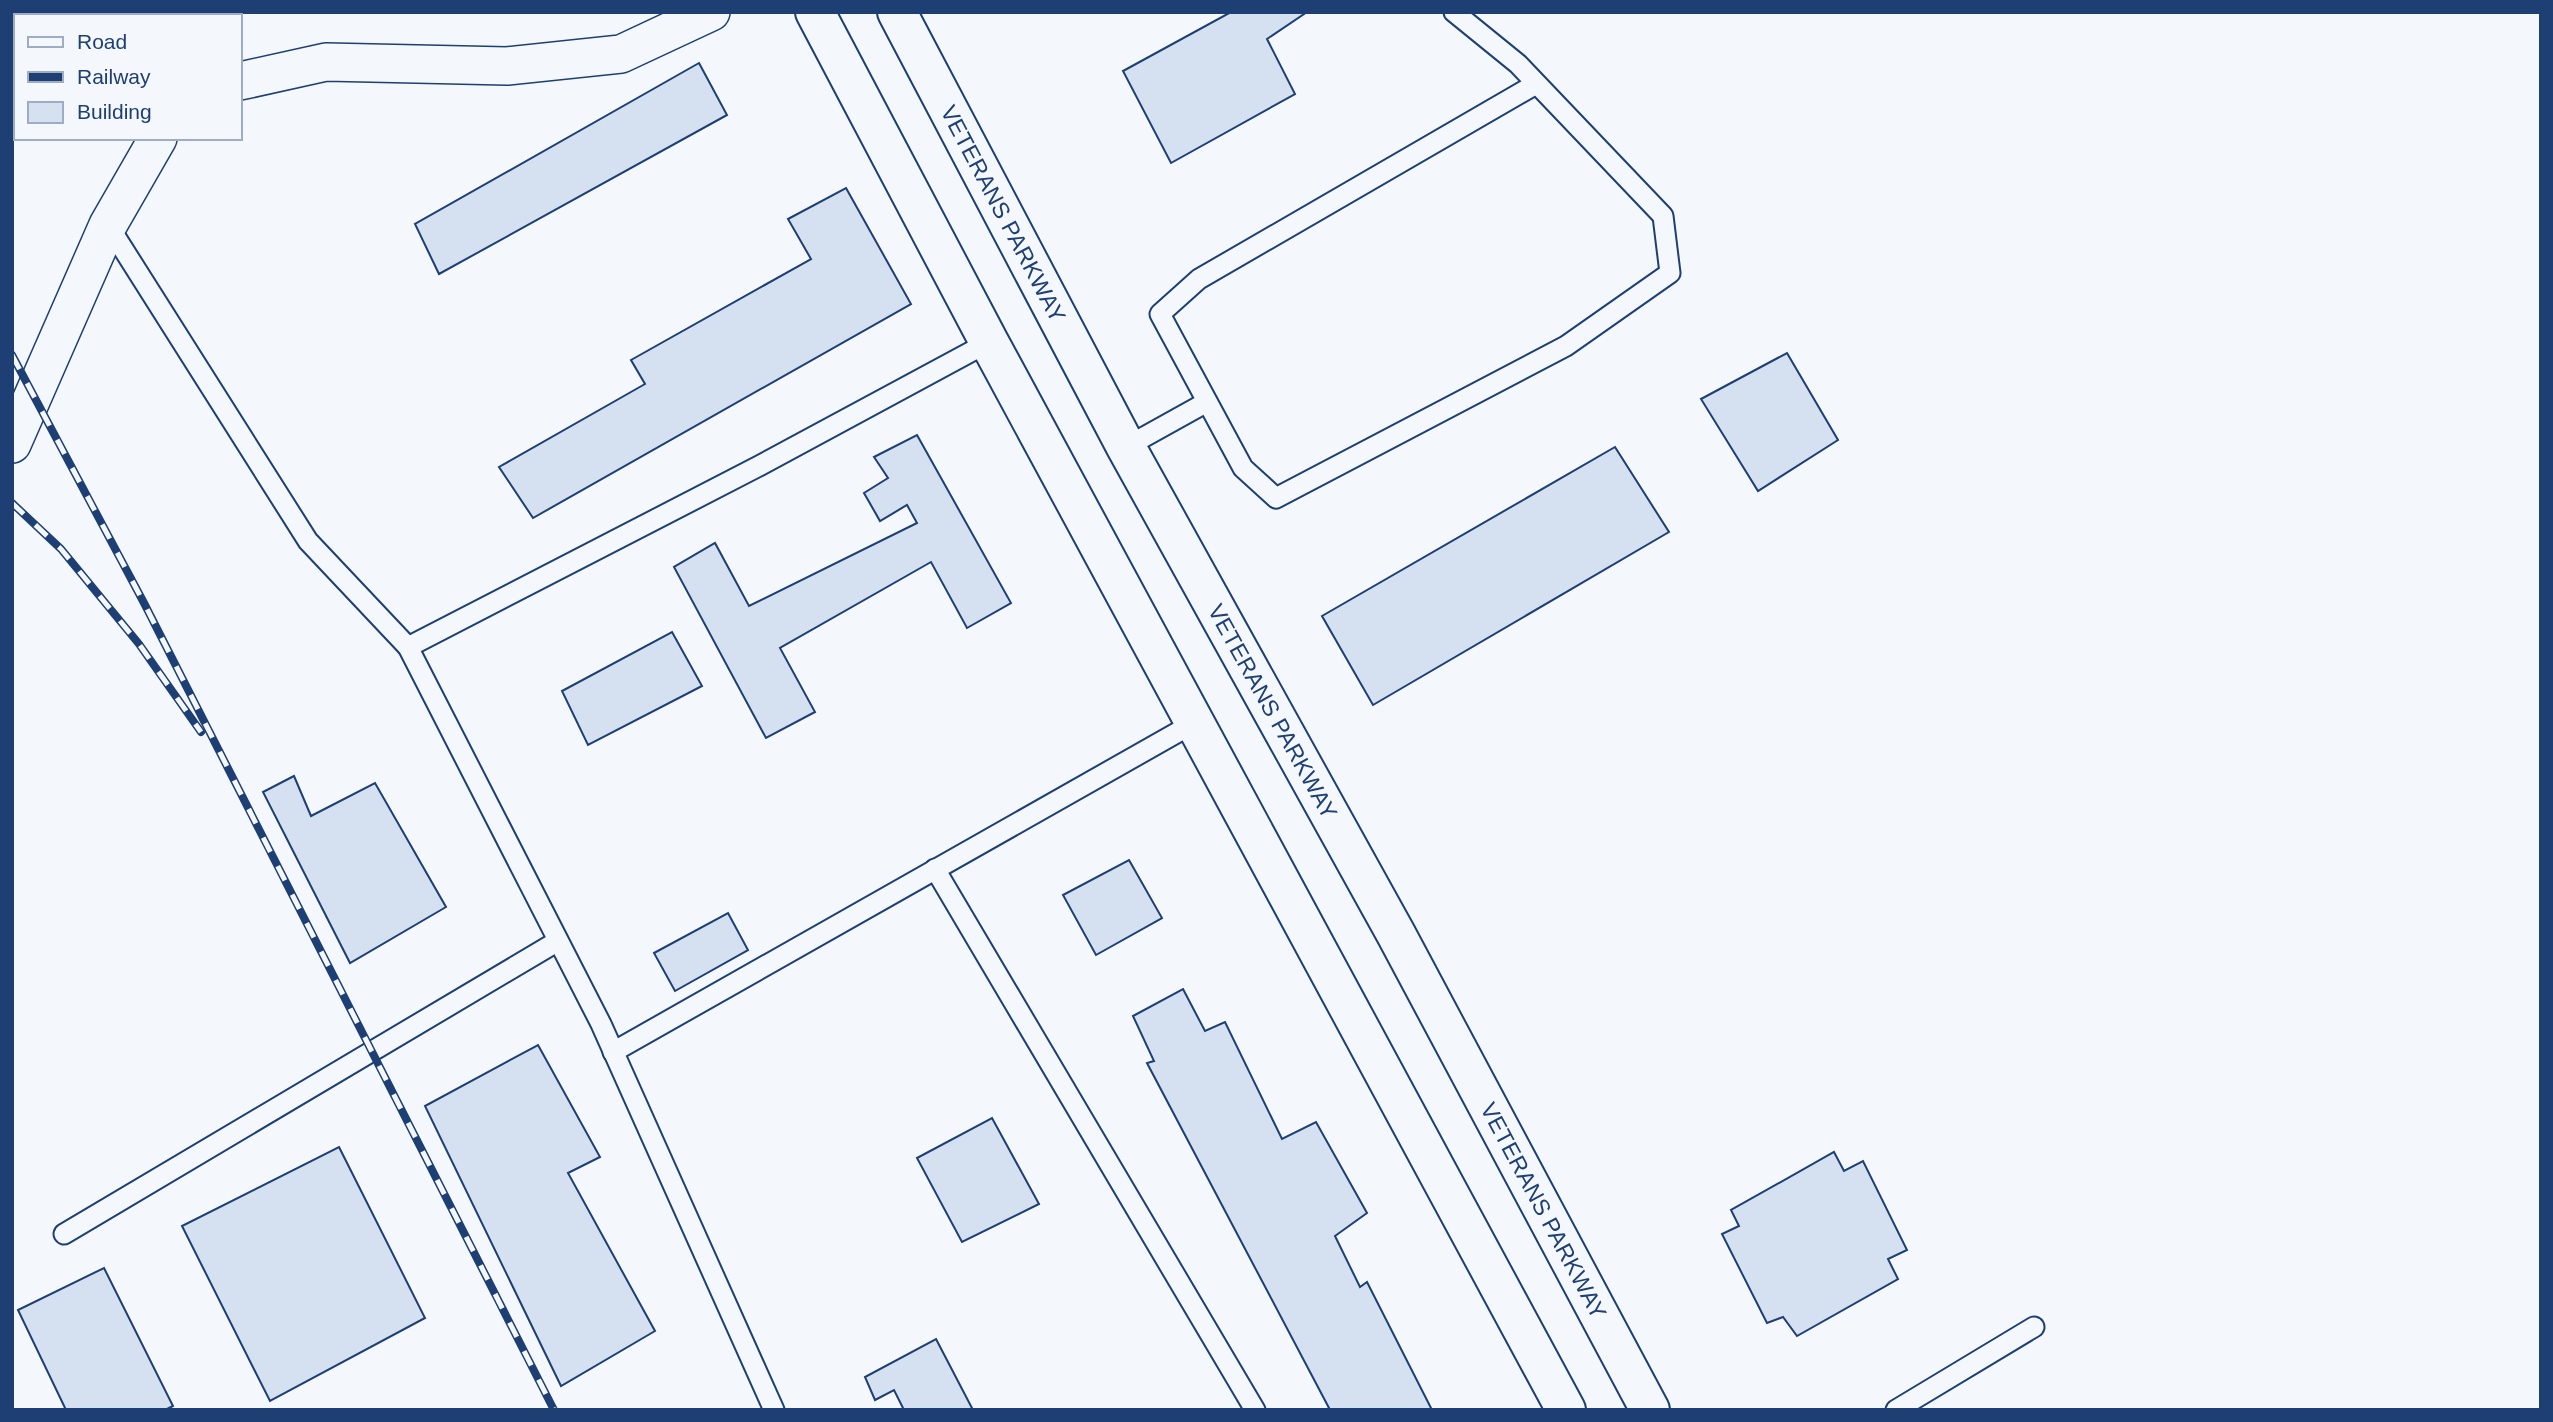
<svg xmlns="http://www.w3.org/2000/svg" width="2553" height="1422" viewBox="0 0 2553 1422" font-family="Arial,sans-serif">
<style>
.building{fill:#d5e0f0;stroke:#1d3f73;stroke-width:2}
.lines{fill:none;stroke-linecap:round;stroke-linejoin:round}
.lane-casing{stroke:#1d3f73;stroke-width:23}
.street-casing{stroke:#1d3f73;stroke-width:40}
.secondary-casing{stroke:#1d3f73;stroke-width:42}
.lane{stroke:#f4f7fb;stroke-width:19}
.street{stroke:#f4f7fb;stroke-width:37}
.secondary{stroke:#f4f7fb;stroke-width:38}
.rail-casing{stroke:#1d3f73;stroke-width:8}
.rail{stroke:#f4f7fb;stroke-width:5;stroke-dasharray:16;stroke-linecap:butt}
.labels{text-anchor:middle;stroke-width:5;stroke-linejoin:round;paint-order:stroke}
.street-label{font-size:23px;fill:#1d3f73;stroke:#f4f7fb}
</style>
<rect width="100%" height="100%" fill="#f4f7fb"/>
<g class="building">
<path d="M1231,12H1307L1267,39L1295,94L1171,163L1123,71Z"/>
<path d="M699,63L727,115L439,274L415,224Z"/>
<path d="M846,188L911,304L533,518L499,467L645,384L631,360L811,259L788,219Z"/>
<path d="M1787,353L1838,440L1758,491L1701,399Z"/>
<path d="M917,435L1011,603L967,628L931,562L780,648L815,712L766,738L674,567L715,543L749,606L917,523L907,505L880,521L864,493L888,478L874,457Z"/>
<path d="M1615,447L1669,532L1373,705L1322,616Z"/>
<path d="M672,632L702,686L588,745L562,691Z"/>
<path d="M294,776L311,816L375,783L446,907L350,963L263,792Z"/>
<path d="M1129,860L1162,918L1096,955L1063,895Z"/>
<path d="M728,913L748,950L675,991L654,953Z"/>
<path d="M1183,989L1205,1031L1225,1022L1282,1139L1316,1122L1367,1213L1335,1236L1360,1287L1367,1282L1432,1410H1326L1329,1408L1147,1063L1154,1061L1133,1016Z"/>
<path d="M538,1045L600,1157L568,1173L655,1331L561,1386L425,1106Z"/>
<path d="M992,1118L1039,1204L962,1242L917,1158Z"/>
<path d="M339,1147L425,1318L270,1401L182,1226Z"/>
<path d="M1834,1152L1844,1171L1863,1161L1907,1250L1888,1259L1898,1279L1797,1336L1783,1317L1767,1323L1722,1234L1739,1226L1731,1210Z"/>
<path d="M104,1268L173,1406L165,1410H66L18,1310Z"/>
<path d="M936,1339L973,1410H904L894,1390L875,1400L865,1377Z"/>
</g>
<g class="lines">
<defs>
<g id="lane">
<path d="M1454,12L1518,64L1663,216L1670,273L1566,346L1276,498L1243,468L1160,314L1199,279L1536,84"/>
<path d="M108,225L308,541L408,647"/>
<path d="M1126,447L1207,402"/>
<path d="M935,869L1255,1410"/>
<path d="M613,1052L1194,723"/>
<path d="M64,1234L558,941"/>
<path d="M774,1410L601,1024L408,647L759,466L989,342"/>
<path d="M1896,1410L2034,1327"/>
</g>
<g id="street">
<path d="M240,81L326,62L507,66L621,54L711,12"/>
<path d="M12,444L108,225L158,138"/>
</g>
<g id="secondary">
<path d="M815,12L989,342L1566,1410"/>
<path id="s1" d="M897,12L1126,447L1396,934L1650,1410"/>
</g>
</defs>
<use href="#lane" class="lane-casing"/>
<use href="#street" class="street-casing"/>
<use href="#secondary" class="secondary-casing"/>
<use href="#lane" class="lane"/>
<use href="#street" class="street"/>
<use href="#secondary" class="secondary"/>
<defs>
<g id="rail">
<path d="M12,355L144,603L554,1410"/>
<path d="M12,503L61,549L139,644L201,732"/>
</g>
</defs>
<use href="#rail" class="rail-casing"/>
<use href="#rail" class="rail"/>
</g>
<g class="labels">
<g class="street-label">
<text dy="8" stroke="none"><textPath href="#s1" startOffset="228">VETERANS PARKWAY</textPath></text>
<text dy="8" stroke="none"><textPath href="#s1" startOffset="794">VETERANS PARKWAY</textPath></text>
<text dy="8" stroke="none"><textPath href="#s1" startOffset="1362">VETERANS PARKWAY</textPath></text>
</g>
</g>
<rect width="2553" height="1422" fill="none" stroke="#1d3f73" stroke-width="28"/>
<rect x="14" y="14" width="228" height="126" fill="#f4f7fb" stroke="#9eadc5" stroke-width="2"/>
<rect x="28" y="37" width="35" height="10" fill="#f4f7fb" stroke="#9eadc5" stroke-width="2"/>
<text x="77" y="49" font-size="21" fill="#1d3f73">Road</text>
<rect x="28" y="72" width="35" height="10" fill="#1d3f73" stroke="#9eadc5" stroke-width="2"/>
<text x="77" y="84" font-size="21" fill="#1d3f73">Railway</text>
<rect x="28" y="102" width="35" height="21" fill="#d5e0f0" stroke="#9eadc5" stroke-width="2"/>
<text x="77" y="119" font-size="21" fill="#1d3f73">Building</text>
</svg>
